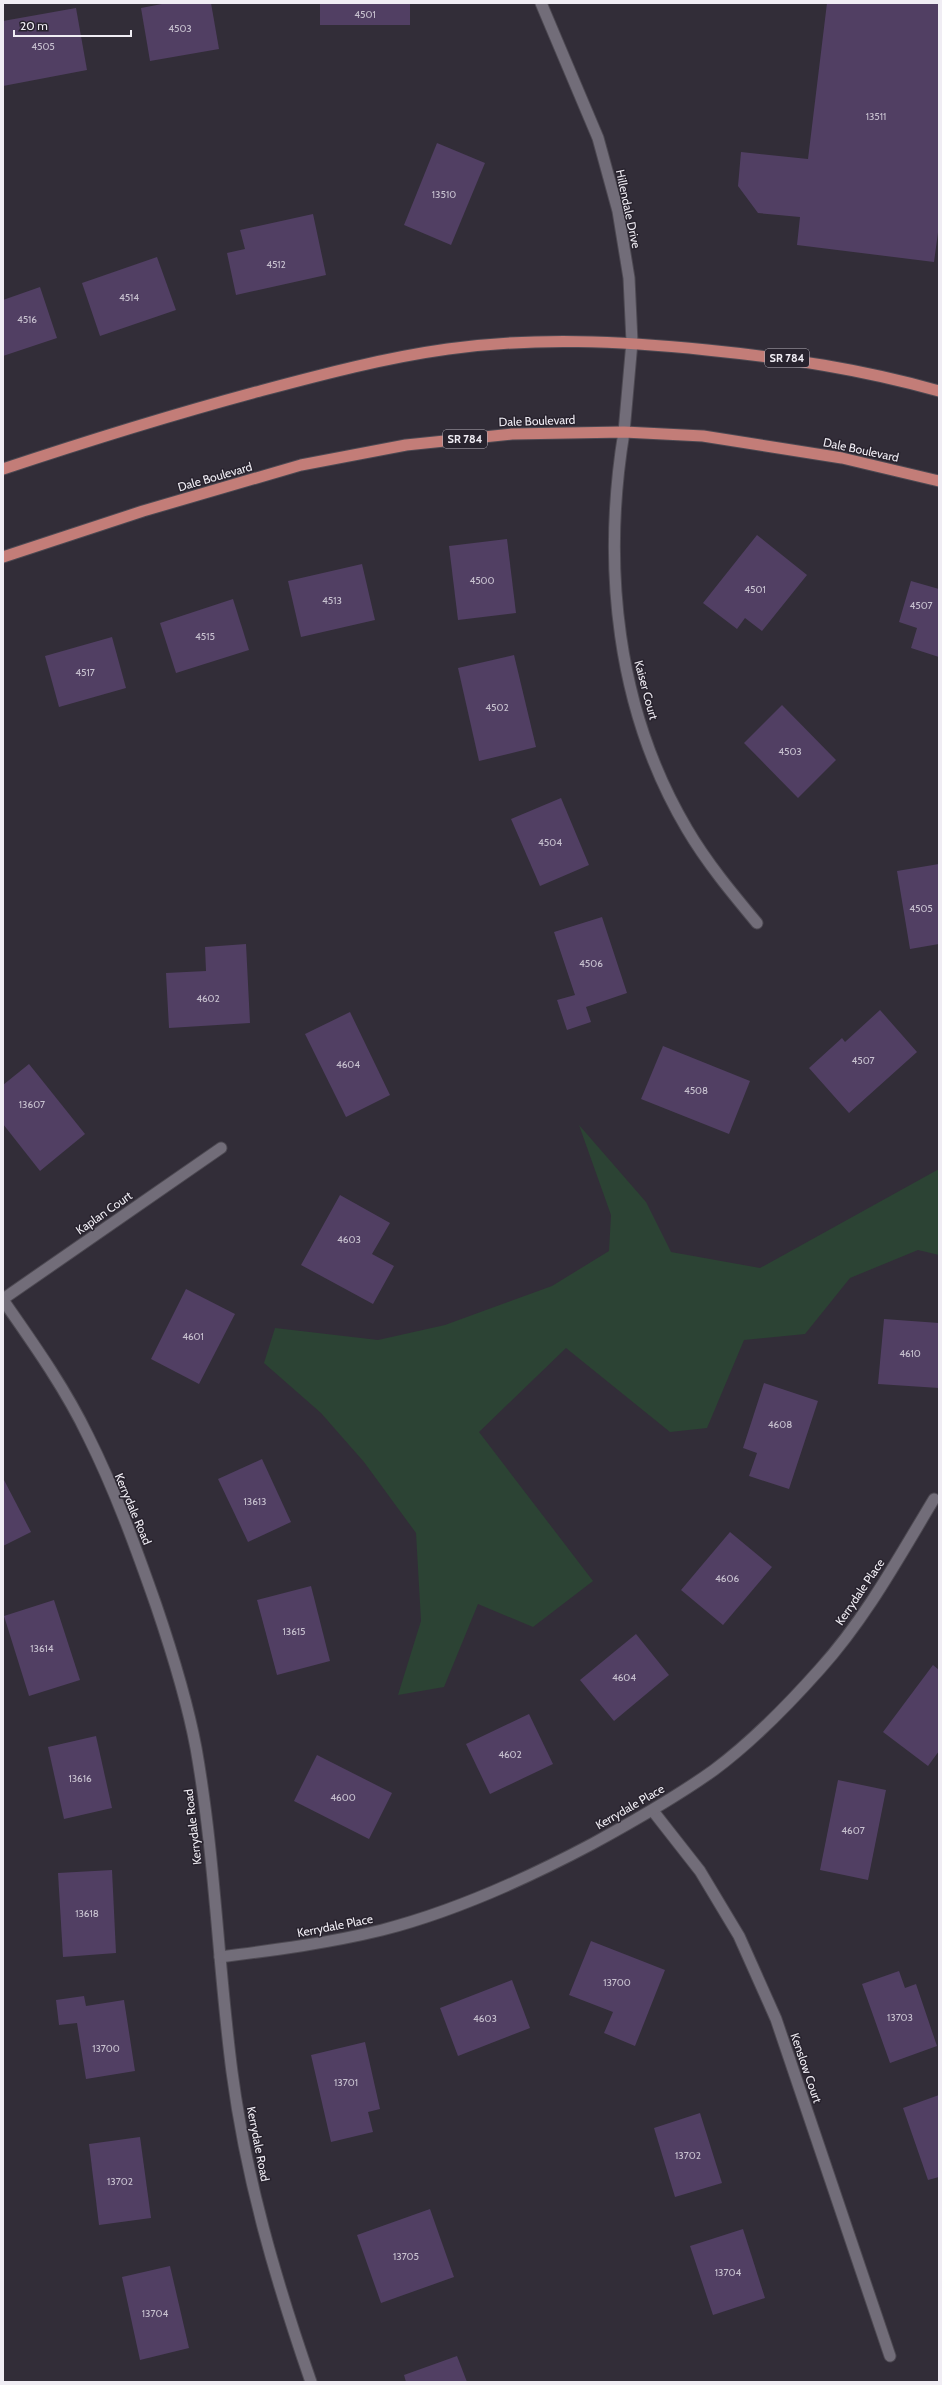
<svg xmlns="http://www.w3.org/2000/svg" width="942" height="2385" viewBox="0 0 942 2385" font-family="Cabin,sans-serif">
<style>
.green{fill:#2c4334}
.building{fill:#513f63}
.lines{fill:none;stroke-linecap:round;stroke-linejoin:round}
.minor-casing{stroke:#4d4952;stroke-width:13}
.secondary-casing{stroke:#4d4952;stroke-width:13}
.primary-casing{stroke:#4d4952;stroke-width:13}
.minor{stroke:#726d79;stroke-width:11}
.secondary{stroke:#726d79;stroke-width:11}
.primary{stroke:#c37d78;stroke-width:11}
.labels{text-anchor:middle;stroke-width:3;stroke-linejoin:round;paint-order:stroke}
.number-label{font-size:10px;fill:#c8c2d0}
.shield{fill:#28232e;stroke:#b4b0b9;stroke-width:1}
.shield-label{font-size:11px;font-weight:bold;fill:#f0edf4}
.street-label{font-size:12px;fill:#f0edf4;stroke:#28232e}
</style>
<rect width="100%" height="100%" fill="#322d38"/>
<path class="green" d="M579,1125L646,1202L671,1252L760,1268L939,1169V1255L918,1250L850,1278L805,1334L744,1340L707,1428L670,1432L566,1348L479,1432L593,1581L533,1627L478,1604L444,1687L398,1695L421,1621L416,1533L364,1462L321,1413L264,1363L275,1328L378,1340L445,1325L552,1286L609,1251L611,1215Z"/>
<g class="building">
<path d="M167,3H211L219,49L150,61L141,8Z"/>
<rect x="320" y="3" width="90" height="22"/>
<path d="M827,3H939V225L934,262L797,245L800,217L758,213L738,186L741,152L808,159Z"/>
<path d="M76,8L87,70L3,86V21Z"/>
<path d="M437,143L485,163L451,245L404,225Z"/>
<path d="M313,214L326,275L236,295L227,253L245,249L240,230Z"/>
<path d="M157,257L176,310L100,336L82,283Z"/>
<path d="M40,287L57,338L3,356V300Z"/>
<path d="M757,535L807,575L762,631L745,618L737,629L703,603Z"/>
<path d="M507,539L516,613L458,620L449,546Z"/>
<path d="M362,564L375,620L301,637L288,581Z"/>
<path d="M911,581L939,589V657L911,648L917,628L899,622Z"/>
<path d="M233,599L249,650L176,673L160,623Z"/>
<path d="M112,637L126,688L59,707L45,656Z"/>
<path d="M514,655L536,747L479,761L458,668Z"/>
<path d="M782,705L836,760L798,798L744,743Z"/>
<path d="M561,798L589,865L540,886L511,819Z"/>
<path d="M939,864V944L910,949L897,871Z"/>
<path d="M602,917L627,993L586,1007L591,1022L567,1030L557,1000L575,995L554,932Z"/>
<path d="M246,944L250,1023L169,1028L166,973L206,971L205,947Z"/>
<path d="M880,1010L917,1052L849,1113L809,1068L842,1038L845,1042Z"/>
<path d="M350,1012L390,1095L346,1117L305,1034Z"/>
<path d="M663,1046L750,1081L729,1134L641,1099Z"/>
<path d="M29,1064L85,1134L40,1171L3,1124V1085Z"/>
<path d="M340,1195L390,1223L372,1254L394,1266L373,1304L301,1265Z"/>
<path d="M186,1289L235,1314L199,1384L151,1359Z"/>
<path d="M884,1319L939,1323V1388L878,1384Z"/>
<path d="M764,1383L818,1401L789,1489L749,1476L757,1453L743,1448Z"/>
<path d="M262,1459L291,1522L248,1542L218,1479Z"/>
<path d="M3,1478L31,1532L3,1546Z"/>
<path d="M730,1532L772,1567L723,1625L681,1590Z"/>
<path d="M311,1586L330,1661L277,1675L257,1600Z"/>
<path d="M54,1600L80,1680L29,1696L4,1616Z"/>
<path d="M636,1634L669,1675L614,1721L580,1680Z"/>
<path d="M933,1665L939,1670V1751L928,1766L883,1732Z"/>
<path d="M529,1714L553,1764L490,1794L466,1744Z"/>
<path d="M96,1736L112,1808L64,1819L48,1747Z"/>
<path d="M317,1755L392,1793L369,1839L294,1801Z"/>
<path d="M838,1780L886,1790L868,1880L820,1870Z"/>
<path d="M112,1870L116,1953L63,1957L58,1873Z"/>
<path d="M591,1941L665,1970L635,2046L604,2033L613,2012L569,1995Z"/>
<path d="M899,1971L905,1988L916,1984L937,2046L890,2063L862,1984Z"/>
<path d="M512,1980L530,2028L458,2056L440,2008Z"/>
<path d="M84,1996L86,2006L124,2000L135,2071L86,2079L77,2023L59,2025L56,2000Z"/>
<path d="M365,2042L380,2109L368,2112L373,2132L331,2142L311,2055Z"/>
<path d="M939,2095V2177L928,2180L903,2108Z"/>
<path d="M700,2113L722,2183L675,2197L654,2128Z"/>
<path d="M140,2137L151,2218L99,2225L89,2144Z"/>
<path d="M430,2209L454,2277L381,2303L357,2235Z"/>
<path d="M743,2229L765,2298L713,2315L690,2246Z"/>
<path d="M170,2266L189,2348L140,2360L122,2277Z"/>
<path d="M457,2356L467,2382H406L404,2375Z"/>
</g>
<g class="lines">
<defs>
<g id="minor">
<path d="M624,432C602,566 616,709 687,829C707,863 732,893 757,923"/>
<path d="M3,1299L221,1148"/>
<path d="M3,1300C33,1343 65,1388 88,1436C115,1490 136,1548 156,1605C172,1652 187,1700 196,1748C215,1855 218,1965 232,2072C246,2179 276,2281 311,2382"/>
<path d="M653,1811L700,1871L739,1936L776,2019L890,2356"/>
<path d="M220,1957C275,1950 329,1943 382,1930C456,1911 526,1879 592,1844C634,1821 675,1798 714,1770C753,1741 788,1705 820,1669C866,1618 899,1557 934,1499"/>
</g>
<path id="secondary" d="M541,3L598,138L618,211L629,278L632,342L624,432"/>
<g id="primary">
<path d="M3,469C87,441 171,415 256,392C320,375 383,358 448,349C535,337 621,341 707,350C787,358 861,369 939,391"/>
<path d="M3,557L143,511L301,465L406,445L512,434L624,432L703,436L842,458L939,481"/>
</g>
</defs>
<use href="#minor" class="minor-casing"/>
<use href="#secondary" class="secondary-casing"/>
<use href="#primary" class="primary-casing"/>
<use href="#minor" class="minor"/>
<use href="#secondary" class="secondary"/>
<use href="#primary" class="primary"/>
</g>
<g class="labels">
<g class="number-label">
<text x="365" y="18">4501</text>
<text x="180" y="32">4503</text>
<text x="43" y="50">4505</text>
<text x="876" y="120">13511</text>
<text x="444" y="198">13510</text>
<text x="276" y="268">4512</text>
<text x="129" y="301">4514</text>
<text x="27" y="323">4516</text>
<text x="482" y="584">4500</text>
<text x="755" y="593">4501</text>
<text x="332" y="604">4513</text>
<text x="921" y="609">4507</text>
<text x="205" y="640">4515</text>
<text x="85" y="676">4517</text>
<text x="497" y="711">4502</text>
<text x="790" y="755">4503</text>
<text x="550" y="846">4504</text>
<text x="921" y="912">4505</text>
<text x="591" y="967">4506</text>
<text x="208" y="1002">4602</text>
<text x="863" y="1064">4507</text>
<text x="348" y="1068">4604</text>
<text x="696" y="1094">4508</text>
<text x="32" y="1108">13607</text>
<text x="349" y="1243">4603</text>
<text x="193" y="1340">4601</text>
<text x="910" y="1357">4610</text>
<text x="780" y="1428">4608</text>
<text x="255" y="1505">13613</text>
<text x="727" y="1582">4606</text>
<text x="294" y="1635">13615</text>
<text x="42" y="1652">13614</text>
<text x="624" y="1681">4604</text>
<text x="510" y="1758">4602</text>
<text x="80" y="1782">13616</text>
<text x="343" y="1801">4600</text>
<text x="853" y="1834">4607</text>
<text x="87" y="1917">13618</text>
<text x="617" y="1986">13700</text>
<text x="900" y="2021">13703</text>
<text x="485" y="2022">4603</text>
<text x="106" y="2052">13700</text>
<text x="346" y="2086">13701</text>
<text x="688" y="2159">13702</text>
<text x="120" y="2185">13702</text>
<text x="406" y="2260">13705</text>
<text x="728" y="2276">13704</text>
<text x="155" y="2317">13704</text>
</g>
<g class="shield">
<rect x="765" y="349" width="44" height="18" rx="3"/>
<rect x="443" y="430" width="44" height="18" rx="3"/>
</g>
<g class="shield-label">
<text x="787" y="362">SR 784</text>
<text x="465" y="443">SR 784</text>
</g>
<g class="street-label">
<text transform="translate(628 209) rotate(78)" y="4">Hillendale Drive</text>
<text transform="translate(537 421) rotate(-2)" y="4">Dale Boulevard</text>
<text transform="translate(861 450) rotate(12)" y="4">Dale Boulevard</text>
<text transform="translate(215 477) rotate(-16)" y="4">Dale Boulevard</text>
<text transform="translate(646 690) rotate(75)" y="4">Kaiser Court</text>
<text transform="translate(104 1213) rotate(-35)" y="4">Kaplan Court</text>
<text transform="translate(133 1509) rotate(67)" y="4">Kerrydale Road</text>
<text transform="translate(860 1592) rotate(-56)" y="4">Kerrydale Place</text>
<text transform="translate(630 1807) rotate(-30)" y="4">Kerrydale Place</text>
<text transform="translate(193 1827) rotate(-97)" y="4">Kerrydale Road</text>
<text transform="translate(335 1926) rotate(-11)" y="4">Kerrydale Place</text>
<text transform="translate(806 2068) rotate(71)" y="4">Kenslow Court</text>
<text transform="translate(258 2144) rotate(79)" y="4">Kerrydale Road</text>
</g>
</g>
<rect width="942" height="2385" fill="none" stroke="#f0edf4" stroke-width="8"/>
<path d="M14 30v6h117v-6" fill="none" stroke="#f0edf4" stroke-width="2"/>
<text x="20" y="30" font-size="12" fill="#f0edf4" stroke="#28232e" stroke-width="3" paint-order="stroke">20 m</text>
</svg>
